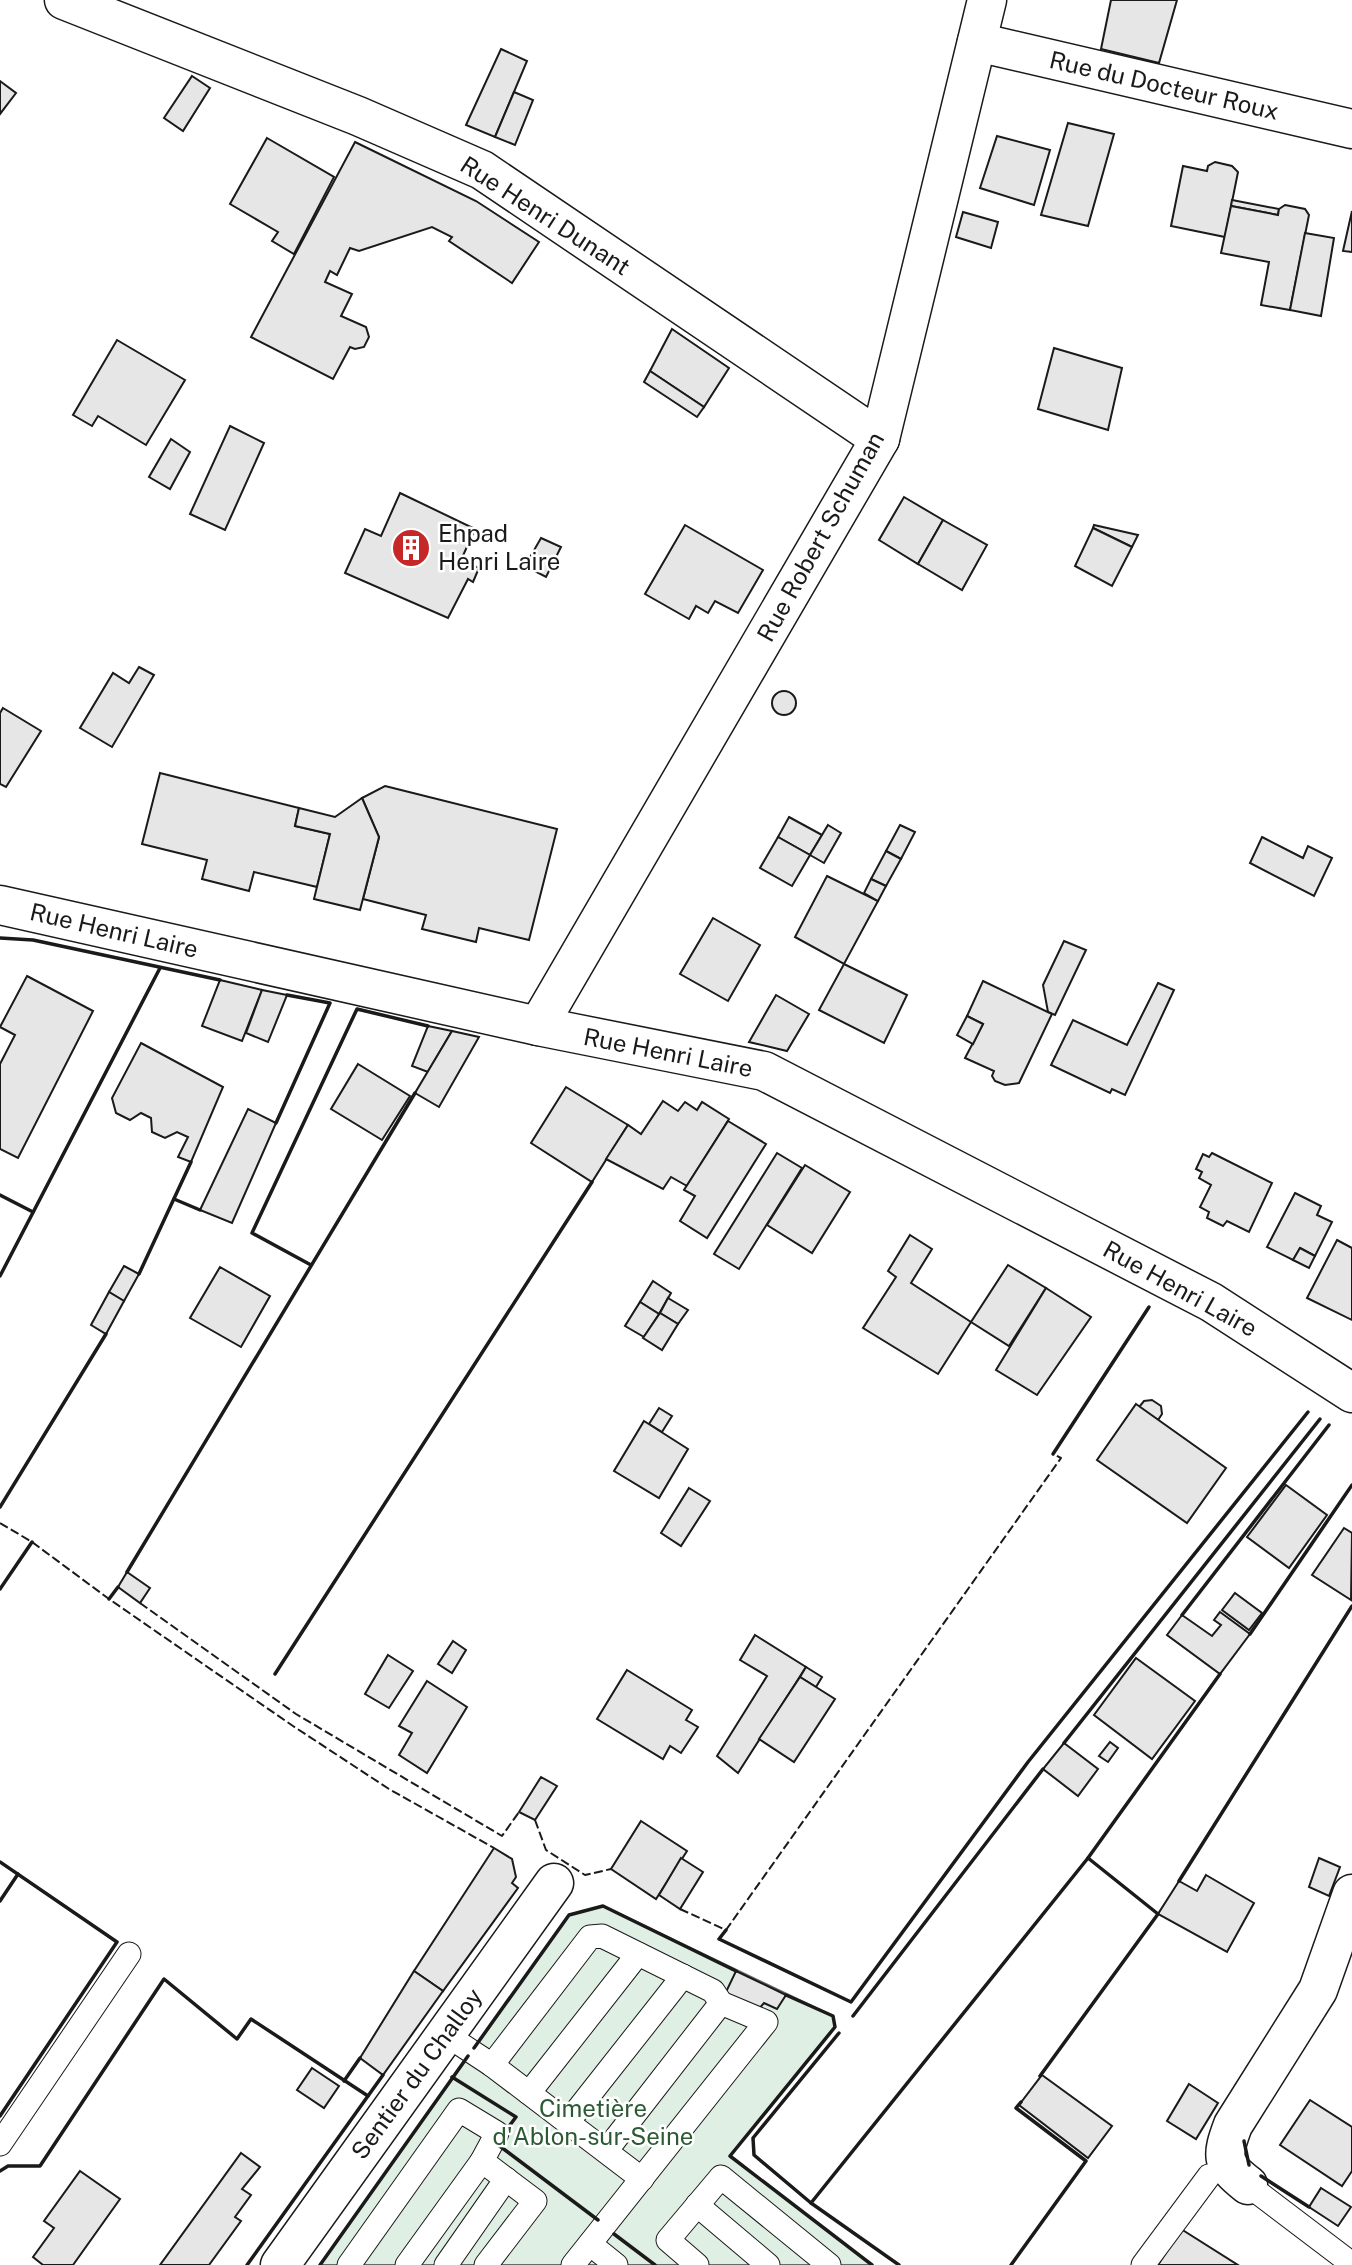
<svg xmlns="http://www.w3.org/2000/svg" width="1352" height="2265" viewBox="0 0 1352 2265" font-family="'Public Sans',sans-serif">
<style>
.green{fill:#e0efe3;stroke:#6a6a6a;stroke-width:2}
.building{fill:#e6e6e6;stroke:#1a1a1a;stroke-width:2}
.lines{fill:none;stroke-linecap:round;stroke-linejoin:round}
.lane-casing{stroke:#1a1a1a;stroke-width:25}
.street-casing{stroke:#1a1a1a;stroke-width:41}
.lane{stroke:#fff;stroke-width:23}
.street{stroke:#fff;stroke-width:38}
.fence{stroke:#1a1a1a;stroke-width:2;stroke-dasharray:9 3.5;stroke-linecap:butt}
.wall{stroke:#1a1a1a;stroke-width:3.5}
.labels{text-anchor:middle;stroke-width:5;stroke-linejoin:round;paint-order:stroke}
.street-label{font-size:24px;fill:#1a1a1a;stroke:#fff}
.poi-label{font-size:24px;fill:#1a1a1a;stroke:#fff;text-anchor:start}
.park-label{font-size:24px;fill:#2b5a34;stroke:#fff}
</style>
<rect width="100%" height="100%" fill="#fff"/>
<path class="green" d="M603,1906L833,2016L835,2027L730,2156L872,2265H320L569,1915Z"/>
<g class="building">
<path d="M1111,0H1177L1159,63L1101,49Z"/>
<path d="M501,49L527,61L495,137L466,125Z"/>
<path d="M192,76L210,88L183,131L164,118Z"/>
<path d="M0,81L16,93L0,114Z"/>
<path d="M514,92L533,100L515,145L495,137Z"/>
<path d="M1068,123L1114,134L1088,226L1041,215Z"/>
<path d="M997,136L1050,150L1034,205L980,188Z"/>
<path d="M267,138L334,177L294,254L272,241L278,232L230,204Z"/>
<path d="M355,142L476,201L539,242L512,283L449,241L452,237L432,227L359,251L350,248L337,275L330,271L325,282L352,294L341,316L366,327L369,337L364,347L355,349L350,347L333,379L251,337Z"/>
<path d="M1215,162L1232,166L1238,172L1225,237L1171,226L1183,166L1207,171L1208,166Z"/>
<path d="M1232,200L1279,209L1278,215L1231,206Z"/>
<path d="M1285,205L1305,209L1309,215L1290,310L1261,305L1269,262L1221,253L1231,206L1278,215L1279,209Z"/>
<path d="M1352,211V252L1343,251Z"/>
<path d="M963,212L998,222L991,248L956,237Z"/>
<path d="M1305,233L1334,238L1321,316L1290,310Z"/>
<path d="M672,329L729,368L704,407L650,371Z"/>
<path d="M117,340L185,380L146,445L98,416L92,426L73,415Z"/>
<path d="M1054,348L1122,368L1108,430L1038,409Z"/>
<path d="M650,371L704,407L697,417L644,382Z"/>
<path d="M230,426L264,443L225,530L190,514Z"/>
<path d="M171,439L190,452L170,489L149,477Z"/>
<path d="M400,493L475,529L461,560L479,568L473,582L468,579L448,618L345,573L365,529L381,536Z"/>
<path d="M904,497L943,520L918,564L879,540Z"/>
<path d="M943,520L987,545L962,590L918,564Z"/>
<path d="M685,525L763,570L738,613L715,601L708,613L696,606L689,619L645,594Z"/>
<path d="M1094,525L1138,535L1132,547L1093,528Z"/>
<path d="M1093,528L1132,547L1112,586L1075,566Z"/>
<path d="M541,538L561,547L546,577L525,566Z"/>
<path d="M139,667L154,675L112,747L80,728L113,673L129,683Z"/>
<circle cx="784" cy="703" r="12"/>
<path d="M3,708L41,731L6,787L0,784V713Z"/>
<path d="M160,773L299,808L295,826L330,834L317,887L254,872L249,891L202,879L207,860L142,844Z"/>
<path d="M385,786L557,829L529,940L479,928L476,942L422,929L426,915L363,899L379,837L362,798Z"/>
<path d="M362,798L379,837L360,910L314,899L330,834L295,826L299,808L335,817Z"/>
<path d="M789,817L822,835L810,855L778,837Z"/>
<path d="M828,825L841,833L824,863L810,855Z"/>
<path d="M900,825L915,832L901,859L886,851Z"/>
<path d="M778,837L810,855L792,886L760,868Z"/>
<path d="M1262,837L1303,858L1308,846L1332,858L1314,896L1250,863Z"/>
<path d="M886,851L901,859L886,886L871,879Z"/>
<path d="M827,876L878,901L844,964L795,937Z"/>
<path d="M871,879L886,886L878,901L864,893Z"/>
<path d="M713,918L760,945L728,1001L680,974Z"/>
<path d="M1064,941L1086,950L1055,1015L1048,1012L1043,985Z"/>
<path d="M844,964L907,995L884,1043L819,1010Z"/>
<path d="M27,976L93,1011L18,1158L0,1149V1064L15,1035L0,1027Z"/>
<path d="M220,980L262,990L242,1041L202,1026Z"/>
<path d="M983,981L1052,1014L1019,1083L1005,1085L995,1081L992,1076L994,1071L965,1058L983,1024L967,1016Z"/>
<path d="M1158,983L1174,990L1125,1095L1112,1089L1110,1093L1051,1065L1073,1020L1127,1045Z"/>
<path d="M262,990L287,995L268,1042L246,1033Z"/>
<path d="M776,995L809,1014L787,1051L749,1042Z"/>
<path d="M967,1016L983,1024L973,1044L957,1035Z"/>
<path d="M428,1026L452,1031L428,1072L412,1066Z"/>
<path d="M452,1031L479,1037L439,1107L415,1093Z"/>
<path d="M141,1043L223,1087L191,1162L178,1157L188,1137L177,1132L165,1138L152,1132L151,1118L141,1113L130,1120L116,1113L112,1098Z"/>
<path d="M358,1064L410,1096L382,1140L331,1109Z"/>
<path d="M566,1087L628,1125L592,1182L531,1143Z"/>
<path d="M663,1101L678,1111L685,1102L697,1110L702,1102L729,1119L687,1186L671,1177L663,1189L606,1159L628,1125L641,1134Z"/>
<path d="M248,1109L276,1123L232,1223L200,1210Z"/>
<path d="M728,1121L766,1144L707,1238L680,1221L695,1196L684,1190Z"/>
<path d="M777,1153L802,1168L739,1269L714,1254Z"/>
<path d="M1212,1153L1272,1183L1249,1232L1227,1221L1223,1226L1207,1218L1209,1212L1200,1207L1211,1185L1199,1178L1202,1172L1196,1169L1203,1154L1209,1157Z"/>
<path d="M805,1165L850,1192L812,1253L767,1225Z"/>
<path d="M1295,1193L1321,1206L1317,1215L1332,1222L1315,1256L1300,1248L1293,1260L1267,1247Z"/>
<path d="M910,1235L932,1249L911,1283L971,1322L938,1374L863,1328L896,1277L888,1271Z"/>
<path d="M1337,1240L1352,1248V1320L1307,1298Z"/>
<path d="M1300,1248L1315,1256L1309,1268L1293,1260Z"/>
<path d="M1008,1265L1046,1288L1009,1346L971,1322Z"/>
<path d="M124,1266L139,1274L124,1301L109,1292Z"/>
<path d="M220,1267L270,1296L241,1347L190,1318Z"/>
<path d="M653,1281L671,1293L659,1314L640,1302Z"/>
<path d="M1046,1288L1091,1317L1037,1395L996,1370Z"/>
<path d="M109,1292L124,1301L106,1334L91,1325Z"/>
<path d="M668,1298L688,1310L678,1324L660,1313Z"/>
<path d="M640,1302L659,1314L644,1337L625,1326Z"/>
<path d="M660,1313L678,1324L662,1350L643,1338Z"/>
<path d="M1152,1400L1161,1406L1162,1414L1158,1420L1139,1407L1144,1401Z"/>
<path d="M1136,1404L1226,1468L1187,1523L1097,1460Z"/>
<path d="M659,1408L672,1416L662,1432L649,1424Z"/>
<path d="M644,1421L688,1449L659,1498L614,1471Z"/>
<path d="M1286,1485L1327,1515L1289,1568L1247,1537Z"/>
<path d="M689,1488L710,1501L681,1546L661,1533Z"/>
<path d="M1344,1528L1352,1533L1351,1600L1312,1575Z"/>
<path d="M127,1572L150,1588L140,1603L118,1587Z"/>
<path d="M1235,1593L1262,1613L1249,1630L1222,1610Z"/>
<path d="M1220,1612L1250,1634L1220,1674L1167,1635L1182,1615L1212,1636L1221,1625L1214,1620Z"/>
<path d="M755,1635L806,1667L738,1773L717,1756L767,1676L740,1660Z"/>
<path d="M453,1641L466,1650L452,1673L438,1664Z"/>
<path d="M388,1655L413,1671L389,1708L365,1694Z"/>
<path d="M1136,1658L1195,1701L1152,1759L1094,1715Z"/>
<path d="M806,1667L822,1677L816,1687L800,1677Z"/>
<path d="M627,1670L692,1710L686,1720L698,1727L681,1753L670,1746L663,1759L597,1719Z"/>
<path d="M800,1677L835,1699L794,1762L759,1739Z"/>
<path d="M427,1681L467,1707L427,1773L399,1755L412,1733L399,1726Z"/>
<path d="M1110,1742L1118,1748L1108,1762L1099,1756Z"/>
<path d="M1064,1743L1098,1769L1078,1796L1043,1769Z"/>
<path d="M541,1777L557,1786L535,1820L519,1812Z"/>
<path d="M641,1821L687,1851L656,1899L611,1869Z"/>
<path d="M494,1848L512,1859L516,1877L512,1883L518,1888L443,1991L414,1971Z"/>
<path d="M681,1858L703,1872L680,1909L659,1895Z"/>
<path d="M1319,1858L1340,1867L1329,1896L1309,1887Z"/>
<path d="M1206,1875L1254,1903L1227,1952L1158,1914L1179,1881L1197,1891Z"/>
<path d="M414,1971L443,1991L383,2075L360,2058Z"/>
<path d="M736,1971L786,1995L777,2009L764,2003L758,2010L725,1994Z"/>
<path d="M312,2068L339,2086L324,2108L297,2090Z"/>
<path d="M1042,2075L1112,2126L1088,2158L1019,2105Z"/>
<path d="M1189,2084L1218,2103L1196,2139L1167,2121Z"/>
<path d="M1310,2100L1352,2127V2171L1342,2186L1280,2145Z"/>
<path d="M241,2153L260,2167L242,2189L251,2195L235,2217L241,2221L209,2265H160Z"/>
<path d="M80,2171L120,2199L73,2265H43L33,2257L54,2228L44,2221Z"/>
<path d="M1321,2188L1351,2207L1338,2226L1309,2207Z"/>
<path d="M1181,2229L1238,2265H1158Z"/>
</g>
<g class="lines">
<defs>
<g id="lane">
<path d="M445,2034L492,2065L642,2179"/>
<path d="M492,2065L590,1937L602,1936L713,1991L721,2003L766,2022L573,2265"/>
<path d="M529,2093L638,1954"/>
<path d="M568,2122L683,1976"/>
<path d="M0,2144L129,1954"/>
<path d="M606,2151L721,2003"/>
<path d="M1248,2185L1352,2264"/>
<path d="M697,2205L768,2265"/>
<path d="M590,2244L616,2265"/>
<path d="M349,2265L459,2110L497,2133L482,2161L535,2201L486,2265"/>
<path d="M407,2265L482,2161"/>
<path d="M446,2265L506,2179"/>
<path d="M697,2265L668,2240L721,2177L829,2265"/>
<path d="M1143,2265L1209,2176"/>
</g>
<g id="street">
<path d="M64,0L358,116L482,170L880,439"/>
<path d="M977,42L1352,129"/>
<path d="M0,905L538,1026L764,1071L1211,1302L1352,1393"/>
<path d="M538,1026L880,439L987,0"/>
<path d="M1248,2185C1221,2164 1221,2157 1233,2125L1318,1990L1352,1894"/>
<path d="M280,2265L554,1883"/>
</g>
</defs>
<use href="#lane" class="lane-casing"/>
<use href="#street" class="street-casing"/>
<use href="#lane" class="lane"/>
<use href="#street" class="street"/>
<g class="fence">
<path d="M0,1523L32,1542L109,1599L293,1726L389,1789L494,1848"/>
<path d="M140,1603L296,1714L502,1836L519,1812"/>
<path d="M535,1820L546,1850L585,1875L611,1869"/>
<path d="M680,1909L726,1930L1061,1458L1053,1454"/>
</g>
<g class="wall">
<path d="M0,938L33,940L220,980"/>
<path d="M276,1123L330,1003L287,995"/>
<path d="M0,1195L33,1212"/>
<path d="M174,1199L200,1210"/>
<path d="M311,1265L252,1233L357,1009L428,1026"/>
<path d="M139,1274L191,1162"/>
<path d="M0,1276L160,968"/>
<path d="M1053,1454L1149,1307"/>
<path d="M0,1507L106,1334"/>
<path d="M127,1572L415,1093"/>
<path d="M0,1589L32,1542"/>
<path d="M109,1599L118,1587"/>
<path d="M1182,1615L1329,1425"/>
<path d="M1250,1634L1352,1485"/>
<path d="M275,1674L592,1182"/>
<path d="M1064,1743L1320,1419"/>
<path d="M0,1862L117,1942L0,2116"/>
<path d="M1179,1881L1352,1606"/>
<path d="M0,1901L18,1874"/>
<path d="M726,1930L719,1939L851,2002L1028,1762L1308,1412"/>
<path d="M786,1995L833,2016L835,2027L730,2156L872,2265"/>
<path d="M853,2016L1043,1769"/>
<path d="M474,2048L569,1915L603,1906L736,1971"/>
<path d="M1040,2076L1158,1914L1088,1858L1220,1674"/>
<path d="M452,2077L516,2117L504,2133"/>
<path d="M344,2081L360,2058"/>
<path d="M1244,2141L1249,2165"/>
<path d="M497,2144L598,2220"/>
<path d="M0,2171L8,2166H40L164,1979L237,2039L251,2019L368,2096"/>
<path d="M1261,2176L1309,2207"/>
<path d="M811,2203L754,2155L753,2138L839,2033"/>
<path d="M614,2234L655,2265"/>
<path d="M247,2265L383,2075"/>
<path d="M320,2265L468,2056"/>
<path d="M899,2265L811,2203L1088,1858"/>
<path d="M1011,2265L1086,2161L1016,2108L1021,2102"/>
</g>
</g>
<defs>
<symbol id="building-disc" viewBox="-11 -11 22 22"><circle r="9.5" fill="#c62828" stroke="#fff"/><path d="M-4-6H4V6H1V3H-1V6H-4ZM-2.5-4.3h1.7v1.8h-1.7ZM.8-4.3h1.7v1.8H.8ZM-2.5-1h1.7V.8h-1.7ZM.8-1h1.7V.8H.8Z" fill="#fff"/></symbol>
</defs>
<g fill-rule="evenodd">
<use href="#building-disc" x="389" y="526" width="44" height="44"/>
</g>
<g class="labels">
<g class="street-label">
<text transform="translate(1164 86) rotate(13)" y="8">Rue du Docteur Roux</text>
<text transform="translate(545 216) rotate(33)" y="8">Rue Henri Dunant</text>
<text transform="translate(821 537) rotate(-61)" y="8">Rue Robert Schuman</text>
<text transform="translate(114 931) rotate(13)" y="8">Rue Henri Laire</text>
<text transform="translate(668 1053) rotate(11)" y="8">Rue Henri Laire</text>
<text transform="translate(1180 1289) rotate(29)" y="8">Rue Henri Laire</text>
<text transform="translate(417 2074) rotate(-54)" y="8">Sentier du Challoy</text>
</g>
<g class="poi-label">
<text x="438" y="542">Ehpad<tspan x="438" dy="28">Henri Laire</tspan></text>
</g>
<g class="park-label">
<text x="593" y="2117">Cimetière<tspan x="593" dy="28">d'Ablon-sur-Seine</tspan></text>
</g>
</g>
</svg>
